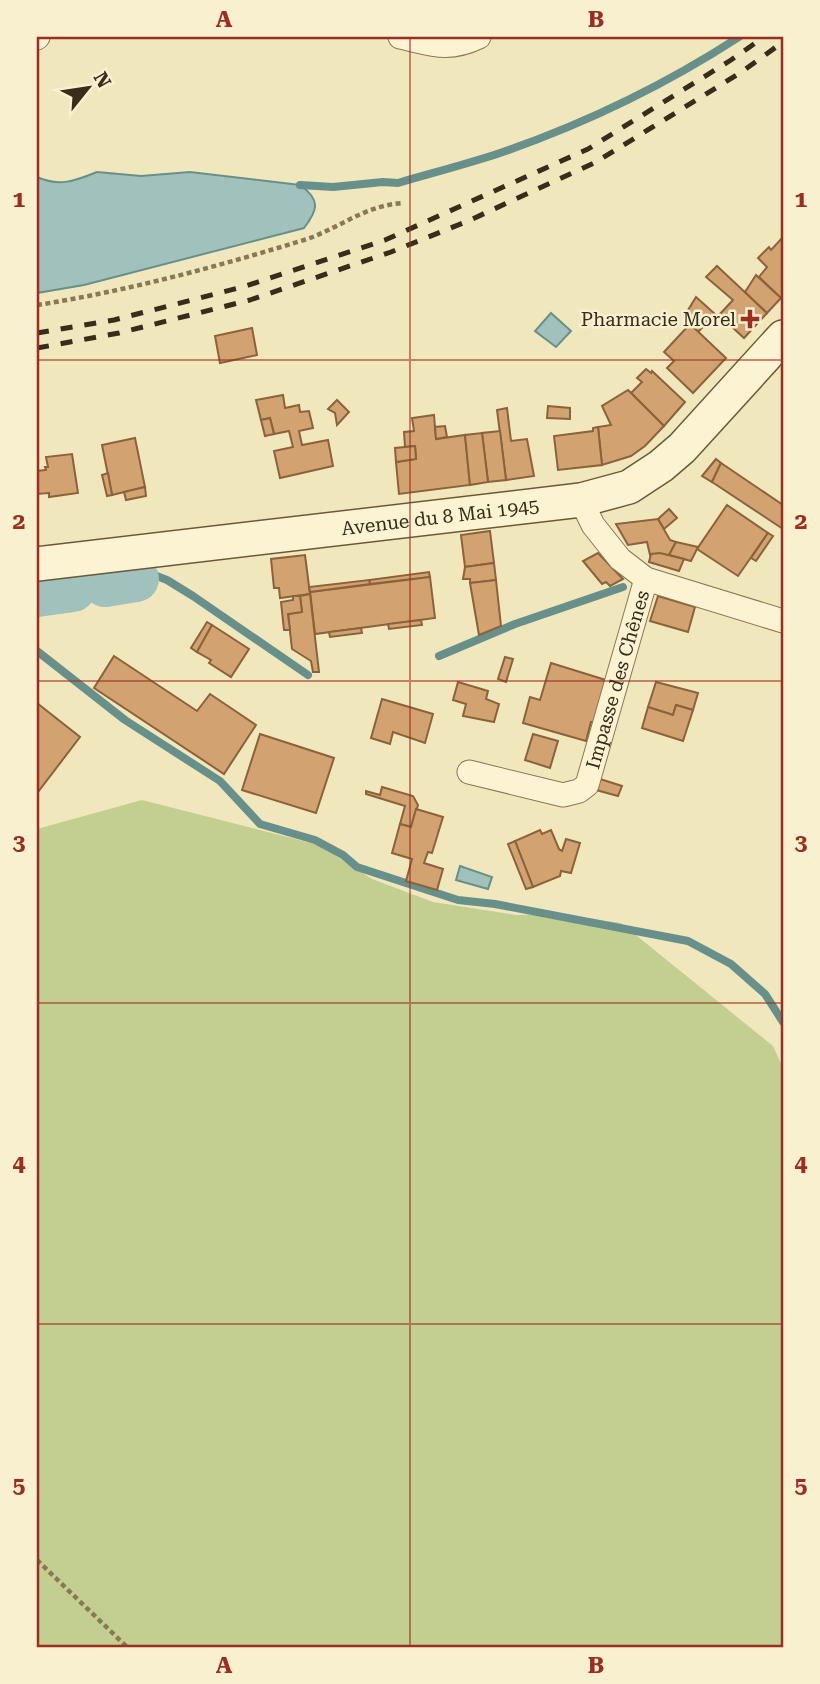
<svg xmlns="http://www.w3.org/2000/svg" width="820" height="1684" viewBox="0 0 820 1684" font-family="'Roboto Serif',serif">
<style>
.green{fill:#c2cf91}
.water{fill:#a1c2bc;stroke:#68908a;stroke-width:2}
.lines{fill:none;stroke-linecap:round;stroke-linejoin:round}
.stream{stroke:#68908a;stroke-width:8}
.river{stroke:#a1c2bc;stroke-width:46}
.building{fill:#d2a370;stroke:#8b6239;stroke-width:2}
.minor-casing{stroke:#8a7755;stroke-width:25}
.secondary-casing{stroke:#6c5839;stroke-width:36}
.path{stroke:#8a7755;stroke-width:4.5;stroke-dasharray:5 3.5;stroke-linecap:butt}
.minor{stroke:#fbf3d1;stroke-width:23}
.secondary{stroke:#fbf3d1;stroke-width:33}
.rail{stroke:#382c1b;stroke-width:5;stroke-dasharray:12 12;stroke-linecap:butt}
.grid{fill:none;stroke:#9d2d21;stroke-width:2;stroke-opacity:0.55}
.poi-dot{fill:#9d2d21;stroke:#f8f0ce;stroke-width:2.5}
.labels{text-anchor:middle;stroke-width:5;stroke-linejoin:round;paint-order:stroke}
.poi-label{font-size:19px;fill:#382c1b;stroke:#f8f0ce;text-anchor:end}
.street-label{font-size:19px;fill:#382c1b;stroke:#f8f0ce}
.neatline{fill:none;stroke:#9d2d21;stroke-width:2.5}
.grid-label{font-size:23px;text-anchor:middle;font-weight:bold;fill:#9d2d21}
</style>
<rect width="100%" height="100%" fill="#f1e7bd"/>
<path class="green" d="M142,800L319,845L372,879L433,902L516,915L558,914L621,923L773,1046L783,1068V1647H37V829Z"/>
<g class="water">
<path d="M97,172L141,176L190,172L300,185C321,200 318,210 304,228L84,285L37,293V177C59,187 75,181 97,172Z"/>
<path d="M551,313L571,331L556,347L535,331Z"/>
<path d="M460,866L492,877L488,889L456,880Z"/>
</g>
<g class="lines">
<g class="stream">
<path d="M300,185L333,187L383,182L398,183C432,173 467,164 500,153C584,124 665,85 739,37"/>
<path d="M154,575L167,580L193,596L308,675"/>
<path d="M37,651L125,720L220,781L260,824L315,840L343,855L357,867L458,900L495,904L688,941L731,964L765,994L783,1022"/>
<path d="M439,656L515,624L623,587"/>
</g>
<g class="river">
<path d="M105,584L136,579"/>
<path d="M37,594L73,589"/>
</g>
</g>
<g class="building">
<path d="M783,237V296L781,298L759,277L767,267L758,258L769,247L771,250Z"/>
<path d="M717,266L767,313L744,338L719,315L733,300L706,277Z"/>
<path d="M756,275L781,298L767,313L745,292Z"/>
<path d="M696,297L715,314L698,332L686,321L685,315Z"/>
<path d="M690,324L726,358L693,393L667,368L674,361L664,352Z"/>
<path d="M252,328L257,355L220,363L215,336Z"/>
<path d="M646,369L651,373L652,371L685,402L664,426L631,393L642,382L637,378Z"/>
<path d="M628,390L664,426L645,446L631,456L602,465L598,427L611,425L602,406Z"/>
<path d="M283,395L285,408L299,405L300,412L309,411L313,428L299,431L302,445L328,440L333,466L280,478L274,451L293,447L289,431L274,434L270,418L261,420L256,400Z"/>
<path d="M337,400L349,412L337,425L335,413L328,409Z"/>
<path d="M548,406L570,408V419L547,418Z"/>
<path d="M507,408L511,441L527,439L534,476L506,480L497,410Z"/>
<path d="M434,415L436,439L465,435L470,485L399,494L396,462L416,459L415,446L405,447L404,432L414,431L412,418Z"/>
<path d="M270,418L274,434L265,436L261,420Z"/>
<path d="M445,426L447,437L436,439L435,427Z"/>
<path d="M598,427L602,465L558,470L554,436L593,431V428Z"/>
<path d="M500,431L506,480L488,482L482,433Z"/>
<path d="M482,433L488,482L470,485L465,435Z"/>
<path d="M135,438L145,487L112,495L102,445Z"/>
<path d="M415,446L416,459L396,462L395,448Z"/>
<path d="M72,454L78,493L49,497V493L37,494V471L46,470L45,467H48L46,457Z"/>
<path d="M716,459L721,463L712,482L702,476Z"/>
<path d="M721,463L783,505V529L712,482Z"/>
<path d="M108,473L112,495L107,496L102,475Z"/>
<path d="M145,487L146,496L126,500L124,492Z"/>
<path d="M727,505L768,533L738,576L697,549Z"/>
<path d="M669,509L677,518L664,529L658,519Z"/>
<path d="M658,519L670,540L676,542L669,555H650L647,542L628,545L616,524Z"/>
<path d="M490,531L494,563L465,567L461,535Z"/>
<path d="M768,533L773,536L756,561L751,558Z"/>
<path d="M676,542L698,547L691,561L669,555Z"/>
<path d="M598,553L623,579L610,586L606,582L602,584L583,561Z"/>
<path d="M660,553L684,559L679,571L649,562L651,554Z"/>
<path d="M305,555L310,594L280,598L279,588H274L271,559Z"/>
<path d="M494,563L496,580L470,583V579H463L465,567Z"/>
<path d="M429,572L430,577L370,584L369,580Z"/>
<path d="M430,577L435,618L315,634L310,592Z"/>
<path d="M369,580L370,584L310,592L309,587Z"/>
<path d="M496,580L501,626L479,635L470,583Z"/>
<path d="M310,594L319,672H313L311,661L292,649L288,614L302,612L300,596Z"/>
<path d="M293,596H300L302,612L288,614L290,630H284L281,602L293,600Z"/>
<path d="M658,596L695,607L688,632L650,621Z"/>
<path d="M421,620L422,625L389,629L388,624Z"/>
<path d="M207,622L212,625L197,652L191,648Z"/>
<path d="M212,625L249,649L231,677L209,663L211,660L197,652Z"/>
<path d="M361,628L362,633L330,637L329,632Z"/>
<path d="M114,656L197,711L210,694L256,725L224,774L94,688Z"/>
<path d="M505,657L513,659L506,682L498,679Z"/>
<path d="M551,663L609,681L596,723L591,722L586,741L523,723L530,697L540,700Z"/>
<path d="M458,682L488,691L486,699L499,704L494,722L463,716L466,704L453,700Z"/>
<path d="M656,682L698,693L693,710L676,705L673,715L648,707Z"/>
<path d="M382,699L433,714L425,743L393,732L390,744L371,738Z"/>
<path d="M37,703L80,737L38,792L37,791Z"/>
<path d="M676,705L693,710L683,741L642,728L648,707L673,715Z"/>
<path d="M260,734L334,758L316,813L242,790Z"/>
<path d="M533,734L558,741L550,768L525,760Z"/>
<path d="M600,779L622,786L618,796L596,790Z"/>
<path d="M382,787L413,796L418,805L411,827L400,824L405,806L366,794V791L380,795Z"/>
<path d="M416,809L443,817L432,853L428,852L424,863L443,869L437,890L406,881L412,859L392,853L400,824L411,827Z"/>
<path d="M540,830L542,834L551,830L559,849L562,851L566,839L580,843L571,873L561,871L560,876L533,887L515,841Z"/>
<path d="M515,841L533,887L526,889L508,844Z"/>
</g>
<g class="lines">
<defs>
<g id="minor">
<path d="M400,37C432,44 448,52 479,37"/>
<path d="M37,38L38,37"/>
<path d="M581,500L593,525L620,559L646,579L783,621"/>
<path id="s1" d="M469,772L563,795L579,791L587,785L646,579"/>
</g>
<g id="secondary">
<path id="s2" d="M37,564L581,500L629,487L661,466L682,448L783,337"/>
</g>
</defs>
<use href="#minor" class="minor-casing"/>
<use href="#secondary" class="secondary-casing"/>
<g class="path">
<path d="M37,305C127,291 216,267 304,240C339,229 364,205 404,203"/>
<path d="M37,1560L127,1647"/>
</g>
<use href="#minor" class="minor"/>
<use href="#secondary" class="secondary"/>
<g class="rail">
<path d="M37,333L114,320L246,286L385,240L588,149L731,60L764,37"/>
<path d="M37,348L119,333L250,300L391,252L468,221L596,162L740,73L783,42"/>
</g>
</g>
<path class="grid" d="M410,37V1647M37,360H783M37,681H783M37,1003H783M37,1324H783"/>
<path class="poi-dot" d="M746.5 308.5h7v7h7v7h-7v7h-7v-7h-7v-7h7z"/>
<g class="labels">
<g class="poi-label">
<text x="736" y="326">Pharmacie Morel</text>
</g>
<g class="street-label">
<text dy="7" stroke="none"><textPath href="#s2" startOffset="406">Avenue du 8 Mai 1945</textPath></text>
<text dy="7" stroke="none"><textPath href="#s1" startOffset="233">Impasse des Chênes</textPath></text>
</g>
</g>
<rect width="820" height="1684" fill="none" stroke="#f8f0ce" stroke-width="77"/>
<g transform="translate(88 88) rotate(60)" stroke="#f8f0ce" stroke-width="5" paint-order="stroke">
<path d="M0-5L12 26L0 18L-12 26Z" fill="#382c1b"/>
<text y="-10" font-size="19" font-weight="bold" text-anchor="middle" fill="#382c1b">N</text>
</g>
<rect x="38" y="38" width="744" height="1608" class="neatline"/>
<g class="grid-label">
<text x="224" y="27">A</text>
<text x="596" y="27">B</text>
<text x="19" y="207">1</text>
<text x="801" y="207">1</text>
<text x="19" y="529">2</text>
<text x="801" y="529">2</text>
<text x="19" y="850">3</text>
<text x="801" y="850">3</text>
<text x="19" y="1171">4</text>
<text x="801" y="1171">4</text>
<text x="19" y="1493">5</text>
<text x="801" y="1493">5</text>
<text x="224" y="1673">A</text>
<text x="596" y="1673">B</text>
</g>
</svg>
